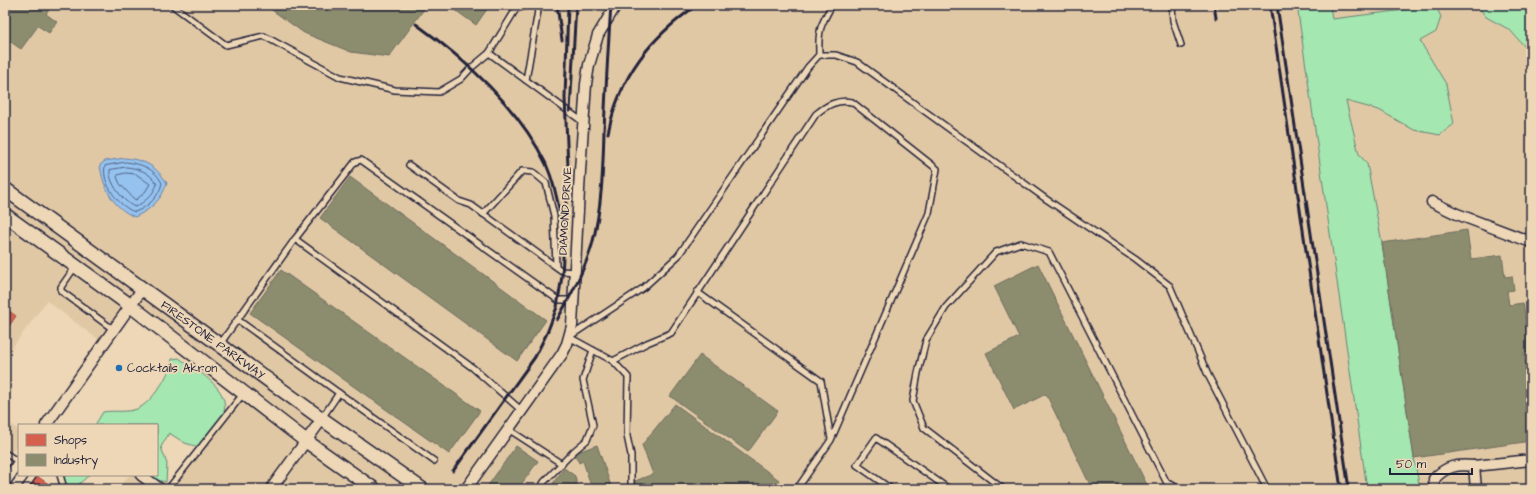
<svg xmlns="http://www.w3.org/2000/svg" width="1536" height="494" viewBox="0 0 1536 494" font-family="'Architects Daughter',sans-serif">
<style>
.built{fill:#e1c8a5}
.green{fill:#a5e7b0;stroke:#648476}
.water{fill:#95c2ef;stroke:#6782a7}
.shops{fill:#d6604d;stroke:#a04d48}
.industry{fill:#8c8c6e;stroke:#6c6c5f}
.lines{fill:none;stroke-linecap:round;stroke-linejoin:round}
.shore{stroke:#506283;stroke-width:1}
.service-casing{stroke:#22223b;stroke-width:8}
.minor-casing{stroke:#22223b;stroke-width:13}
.tertiary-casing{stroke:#22223b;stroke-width:16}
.service{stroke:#edd7b6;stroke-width:5}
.minor{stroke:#edd7b6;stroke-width:10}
.tertiary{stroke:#edd7b6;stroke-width:13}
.rail{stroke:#22223b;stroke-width:3}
.poi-dot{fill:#1f6fb2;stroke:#edd7b6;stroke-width:1.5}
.labels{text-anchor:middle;stroke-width:4;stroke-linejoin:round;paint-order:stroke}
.street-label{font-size:12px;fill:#22223b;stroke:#edd7b6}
.poi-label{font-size:12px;fill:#22223b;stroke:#edd7b6;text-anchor:start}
</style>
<rect width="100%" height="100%" fill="#edd7b6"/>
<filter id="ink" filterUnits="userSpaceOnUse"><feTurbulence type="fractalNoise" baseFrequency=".025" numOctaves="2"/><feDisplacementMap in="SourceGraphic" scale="8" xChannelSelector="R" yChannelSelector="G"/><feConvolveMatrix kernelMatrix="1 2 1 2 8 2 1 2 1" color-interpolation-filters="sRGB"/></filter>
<g filter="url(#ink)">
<g class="built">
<path d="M5,5H1531V489H168L244,394L131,307L104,344L47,301L5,357V215L71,262L5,205Z"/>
<path d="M5,420L19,430V442L5,462Z"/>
<path d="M129,475H141L160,489H118Z"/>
</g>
<g class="green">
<path d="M1297,5H1330L1332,19L1436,6L1441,17L1436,32L1420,41L1446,84L1454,124L1440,135L1414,130L1379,110L1346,101L1359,154L1367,164L1382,243L1414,458L1420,489H1367Z"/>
<path d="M1477,5H1531V54L1510,30L1486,17Z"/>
<path d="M179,358C195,370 230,387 224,412C222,417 202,440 198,447L185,443L169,433L161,447L167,464L166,482L157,480L151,475H157V425H95L103,412C114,410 126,413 137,409C152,403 171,373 172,359Z"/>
<path d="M66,475H89L78,485L68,486L63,480Z"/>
</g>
<path class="water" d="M125,158C145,160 156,166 167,183C161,201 151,209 135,217C113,208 103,188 100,165L105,161Z"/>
<g class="shops">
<path d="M5,308L16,316L5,332Z"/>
<path d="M37,476L50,485L47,489H28Z"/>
</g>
<g class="industry">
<path d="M7,5H52L46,14L57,22L49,33L38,26L21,49L5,38V7Z"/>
<path d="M265,5H427L389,57L351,52L304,33Z"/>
<path d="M448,5H490L476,25Z"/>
<path d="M350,177L546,320L517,361L320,218Z"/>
<path d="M1467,230L1471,259L1502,255L1505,277L1512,276L1514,290L1507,291L1509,305L1523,303L1526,321L1530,320L1531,352L1524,353L1531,403V441L1414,458L1382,243Z"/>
<path d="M1038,264L1149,489H1092L1046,394L1014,410L986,353L1019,337L994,286Z"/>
<path d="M281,270L480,411L449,454L250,313Z"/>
<path d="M700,355L778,411L748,452L670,396Z"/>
<path d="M675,404L779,480L773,489H638L635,481L653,474L642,445Z"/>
<path d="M597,445L612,489H592L583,461L579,463L575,453Z"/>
<path d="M516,446L538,461L518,489H490L487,487Z"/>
<path d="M564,468L575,476L578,489H549Z"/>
</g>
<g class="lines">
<g class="shore">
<path d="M126,162C142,164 154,168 162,183C159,197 148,207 135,212C119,207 101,183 105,166Z"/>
<path d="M126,167C138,168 150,172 157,184C154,194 145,202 135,207C124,203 108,182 110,170Z"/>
<path d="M126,173L136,174L150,184L145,192L136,200L134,199L120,184L117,177L118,175Z"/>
</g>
<defs>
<g id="service">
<path d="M172,5L226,45L264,36L340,77L395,90L439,92L461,79L471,68L489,53L583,122"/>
<path d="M1172,5L1173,21L1181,45"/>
<path d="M489,53L516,9L530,5"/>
<path d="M819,55C818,30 820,26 832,5"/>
<path d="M526,80L539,5"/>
<path d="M409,165L459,201L471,205L562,271L575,272"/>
<path d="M483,214L522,171L533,172L546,183L554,216L556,266"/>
<path d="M295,239L355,162L361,160L558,300H573"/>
<path d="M75,267L61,287V291L114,330"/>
<path d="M697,292L821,381L831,439"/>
<path d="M238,320L339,393L322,418"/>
<path d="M220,344L295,239L473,368L521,410"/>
<path d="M613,361L569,337L643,288L678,256L808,67L819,55H836L857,62L1046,199L1135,259L1170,286L1208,375L1267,489"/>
<path d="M339,393L434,461"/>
<path d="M508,429L562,464"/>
<path d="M5,453L19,462"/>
<path d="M60,475L63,485L60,489"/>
<path d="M1167,483L1182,489"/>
<path d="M24,489L34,475"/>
<path d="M168,489L243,394"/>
<path d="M540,489L544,482L574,451L587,440L593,425L583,380L593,350"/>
<path d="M631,489V455L627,436L628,377L613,361L647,343L671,333L816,114C827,105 838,99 852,102L937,169L929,213L831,440L797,489"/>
<path d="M891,489L857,465L876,438L949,489"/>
<path d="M1003,489L924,428L913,401L918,373L926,340L946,307L996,252L1021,243L1049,252L1170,489"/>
</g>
<g id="minor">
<path d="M1432,202L1457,214L1531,242"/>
<path d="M46,425L143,288"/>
<path d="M1474,466L1531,460"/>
<path d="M141,475L160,489"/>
<path d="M5,482L19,462"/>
<path d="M271,489L322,419"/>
<path d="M466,489L562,354L567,344L572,326L580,171L586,84L589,65L598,35L616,5"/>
<path d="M1435,489L1434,479C1446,466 1457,464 1474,466L1476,489"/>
</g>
<g id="tertiary">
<path id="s1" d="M5,189L322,419L422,489"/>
<path d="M5,215L131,306L306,441L374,489"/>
</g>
</defs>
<use href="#service" class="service-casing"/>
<use href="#minor" class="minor-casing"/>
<use href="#tertiary" class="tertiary-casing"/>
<use href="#service" class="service"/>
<use href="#minor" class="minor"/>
<use href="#tertiary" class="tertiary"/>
<g class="rail">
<path d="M557,5L562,40"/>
<path d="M1214,5L1216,18"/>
<path d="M1270,5L1341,489"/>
<path d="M1277,5L1349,489"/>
<path d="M416,24C465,59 520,109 546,164C554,182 558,201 561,220"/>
<path d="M570,111L576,5"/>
<path d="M608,133C620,75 650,38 697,5"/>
<path d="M557,320C569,299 585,269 592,245C602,208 603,169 604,130C606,88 608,47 611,5"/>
<path d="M453,471L535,357L547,333L557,307L562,276L568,167L565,98L568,5"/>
</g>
</g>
</g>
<circle class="poi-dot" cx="119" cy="368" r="4"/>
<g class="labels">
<g class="street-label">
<text transform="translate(565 211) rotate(-87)" y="4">DIAMOND DRIVE</text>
<text dy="4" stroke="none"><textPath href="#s1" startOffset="257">FIRESTONE PARKWAY</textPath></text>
</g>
<g class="poi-label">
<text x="127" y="372">Cocktails Akron</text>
</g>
</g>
<rect width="1536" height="494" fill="none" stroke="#edd7b6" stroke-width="20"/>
<rect x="10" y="10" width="1516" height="474" fill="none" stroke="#22223b" stroke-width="1.5" filter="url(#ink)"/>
<rect x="18" y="424" width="140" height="52" fill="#edd7b6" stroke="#9c8f85"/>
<rect x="26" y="434" width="20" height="12" fill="#d6604d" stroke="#9c8f85"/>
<text x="54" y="444" font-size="12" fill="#22223b">Shops</text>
<rect x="26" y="454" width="20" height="12" fill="#8c8c6e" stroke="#9c8f85"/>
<text x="54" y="464" font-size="12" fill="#22223b">Industry</text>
<path d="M1390 468v6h82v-6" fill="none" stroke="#22223b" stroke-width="2"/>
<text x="1396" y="468" font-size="12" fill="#22223b" stroke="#edd7b6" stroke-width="3" paint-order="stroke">50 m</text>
</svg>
